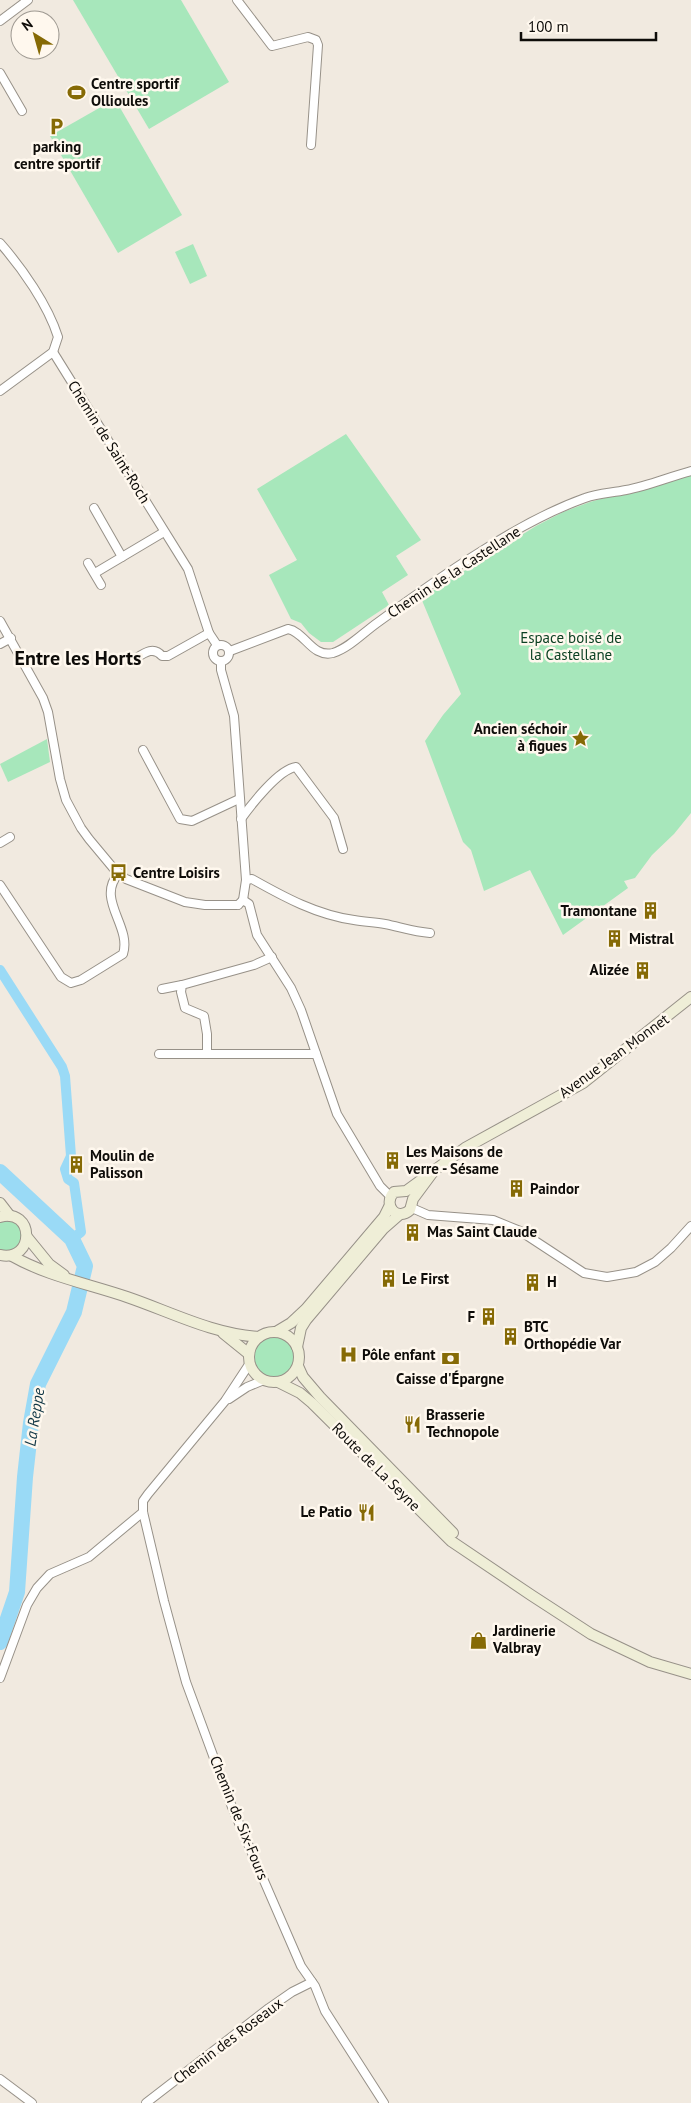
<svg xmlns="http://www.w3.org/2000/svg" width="691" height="2103" viewBox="0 0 691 2103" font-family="'PT Sans',sans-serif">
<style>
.green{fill:#a7e7bb}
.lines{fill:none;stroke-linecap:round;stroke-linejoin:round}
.canal{stroke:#9adaf6;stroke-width:10}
.river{stroke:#9adaf6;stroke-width:16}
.street-casing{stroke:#979188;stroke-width:10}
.secondary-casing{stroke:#979188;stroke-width:12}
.street{stroke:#fff;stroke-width:8}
.secondary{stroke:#efeed7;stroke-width:10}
.labels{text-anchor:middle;stroke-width:5;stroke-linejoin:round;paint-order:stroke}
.poi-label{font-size:15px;font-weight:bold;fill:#0e0c09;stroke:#fff8ee;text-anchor:start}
.street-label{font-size:15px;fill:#0e0c09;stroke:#fff8ee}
.park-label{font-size:15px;fill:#0c4123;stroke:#fff8ee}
.water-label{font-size:16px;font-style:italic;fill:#113746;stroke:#fff8ee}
.district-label{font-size:20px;font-weight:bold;fill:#0e0c09;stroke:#fff8ee}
</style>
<rect width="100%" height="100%" fill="#f1eae0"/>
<g class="green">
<path d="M73,0H181L229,82L149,129Z"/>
<path d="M115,99L182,215L118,253L50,136Z"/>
<path d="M193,244L207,276L190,284L175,252Z"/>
<path d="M346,434L421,540L396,556L408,575L382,592L389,605L333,642H321L309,633L301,623L291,619L269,575L297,560L257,489Z"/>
<path d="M691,473V813L674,834L652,855L635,878L624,881L628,888L563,935L530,870L484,891L471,850L463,842L425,741L443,715L461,694L421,598L536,526L563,512L590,502Z"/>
<path d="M47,739L50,762L8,782L0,764Z"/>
<path d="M0,1217L16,1218L25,1243L0,1255Z"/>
<circle cx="274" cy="1357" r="25"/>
</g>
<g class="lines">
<path class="canal" d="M0,970L62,1067L65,1076L71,1156L65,1169L68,1179L74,1183L81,1232L72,1239"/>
<path class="river" d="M0,1172L72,1239L85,1266L74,1312L38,1384L31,1423L25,1477L17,1592L0,1642"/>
<defs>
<g id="street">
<path d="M237,0L272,46L308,37L316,40L318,45L311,145"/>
<path d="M0,21L28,0"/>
<path d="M0,73L22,111"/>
<path d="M0,243C22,268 48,305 58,337L53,352L0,391"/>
<path d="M53,352L188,569L209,633L217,645"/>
<path d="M94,508L122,557"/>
<path d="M88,563L101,585"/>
<path d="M95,573L164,532"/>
<path d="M0,621L43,698L48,712L60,779L66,800L81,828L89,839L114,869L126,879L185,902L205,905H238"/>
<path d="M0,644L11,638"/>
<circle cx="221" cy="653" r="8"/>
<path d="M230,651L288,629C305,632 312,658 333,653C349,648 363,633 377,623C410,599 443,575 477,554C511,532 546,512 585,498C598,493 612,493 626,490C647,486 669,477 691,471"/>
<path d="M221,661V670L234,716L246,880L243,900"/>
<path d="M130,662C141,656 152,644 162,656H168L209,633"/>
<path d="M143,750L180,819L192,821L239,799"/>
<path d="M241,819C251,805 279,769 296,767L334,818L343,849"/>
<path d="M0,843L10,837"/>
<path d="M246,880L252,879C284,897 317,915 354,920C365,922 375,922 385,924C400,927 414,932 430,933"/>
<path d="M0,885L61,977L71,983L81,980L123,954C132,926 95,899 119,873"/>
<path d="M238,905L243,900L249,904L257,935L291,988L301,1010L337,1114L380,1186L390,1196"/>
<path d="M272,957L254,965L182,985L181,992L185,1008L204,1016L207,1034V1054H316"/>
<path d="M162,989L182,985"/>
<path d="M159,1054H207"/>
<path d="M412,1208L428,1215L493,1220L520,1231L584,1273L607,1277L636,1272L655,1262L671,1248L691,1226"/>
<path d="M250,1363L225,1401L148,1494L143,1501V1512L164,1601L186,1682L232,1807L301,1966L315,1986L325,2011L384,2103"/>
<path d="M229,1399L247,1387L264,1380"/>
<path d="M0,1678L27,1605L37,1588L50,1574L89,1557L143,1512"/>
<path d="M0,2079L32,2103"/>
<path d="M146,2103L269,2008L292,1992L312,1982"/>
</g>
<g id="secondary">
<path d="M433,1172L413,1199L410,1210C397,1222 382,1205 394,1192L406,1191L465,1148L583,1083L691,997"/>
<path d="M0,1203L10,1216"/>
<path d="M0,1217C34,1207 36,1262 0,1255"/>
<path d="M27,1237L49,1264L64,1275"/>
<path d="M12,1256C47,1276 89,1284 127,1297C171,1312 212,1334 259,1337"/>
<circle cx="274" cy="1357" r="25"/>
<path d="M276,1332L291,1323L306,1309L384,1217L389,1207"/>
<path d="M223,1333L249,1354"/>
<path d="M297,1347L301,1328L306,1320L383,1229L399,1215"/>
<path d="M298,1366L303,1377L320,1397L453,1533"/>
<path d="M278,1382L300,1393L312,1403L451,1541L531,1595L591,1634L650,1662L691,1674"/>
</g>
</defs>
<use href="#street" class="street-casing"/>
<use href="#secondary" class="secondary-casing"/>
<use href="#street" class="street"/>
<use href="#secondary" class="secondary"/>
</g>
<defs>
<symbol id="stadium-bare" viewBox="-9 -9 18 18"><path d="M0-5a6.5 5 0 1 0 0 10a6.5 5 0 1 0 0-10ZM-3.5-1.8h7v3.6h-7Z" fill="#866a05" stroke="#fff8ee" stroke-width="2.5" paint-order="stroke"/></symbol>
<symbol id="parking-bare" viewBox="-9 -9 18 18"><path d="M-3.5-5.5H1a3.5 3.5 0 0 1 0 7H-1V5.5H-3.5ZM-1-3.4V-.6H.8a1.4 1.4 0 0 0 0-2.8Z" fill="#866a05" stroke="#fff8ee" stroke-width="2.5" paint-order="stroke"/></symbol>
<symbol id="sight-bare" viewBox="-9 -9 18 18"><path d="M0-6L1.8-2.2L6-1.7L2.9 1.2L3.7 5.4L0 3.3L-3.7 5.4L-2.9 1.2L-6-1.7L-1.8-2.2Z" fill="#866a05" stroke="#fff8ee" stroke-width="2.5" paint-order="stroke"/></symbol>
<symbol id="bus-bare" viewBox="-9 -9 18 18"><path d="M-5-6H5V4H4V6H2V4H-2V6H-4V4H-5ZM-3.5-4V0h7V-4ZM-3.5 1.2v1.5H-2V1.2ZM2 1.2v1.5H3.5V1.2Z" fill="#866a05" stroke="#fff8ee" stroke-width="2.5" paint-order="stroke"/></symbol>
<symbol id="building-bare" viewBox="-9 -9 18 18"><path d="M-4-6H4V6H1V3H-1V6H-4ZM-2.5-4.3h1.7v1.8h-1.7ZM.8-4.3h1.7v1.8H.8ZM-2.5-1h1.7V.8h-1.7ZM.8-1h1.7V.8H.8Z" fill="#866a05" stroke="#fff8ee" stroke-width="2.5" paint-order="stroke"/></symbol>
<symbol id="hospital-bare" viewBox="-9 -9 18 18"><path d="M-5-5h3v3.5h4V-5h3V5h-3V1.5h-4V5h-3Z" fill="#866a05" stroke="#fff8ee" stroke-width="2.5" paint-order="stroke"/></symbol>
<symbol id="bank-bare" viewBox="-9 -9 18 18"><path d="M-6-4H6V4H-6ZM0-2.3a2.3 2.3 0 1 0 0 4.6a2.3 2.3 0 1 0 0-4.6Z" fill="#866a05" stroke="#fff8ee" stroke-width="2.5" paint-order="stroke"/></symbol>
<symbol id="restaurant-bare" viewBox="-9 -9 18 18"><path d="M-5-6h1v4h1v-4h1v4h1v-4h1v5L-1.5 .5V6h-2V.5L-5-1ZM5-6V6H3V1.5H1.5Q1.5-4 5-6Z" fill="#866a05" stroke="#fff8ee" stroke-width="2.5" paint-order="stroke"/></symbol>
<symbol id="shop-bare" viewBox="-9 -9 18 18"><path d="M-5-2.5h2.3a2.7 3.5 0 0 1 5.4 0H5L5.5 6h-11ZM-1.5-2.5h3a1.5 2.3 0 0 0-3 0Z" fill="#866a05" stroke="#fff8ee" stroke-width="2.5" paint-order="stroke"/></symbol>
</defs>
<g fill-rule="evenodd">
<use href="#stadium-bare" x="64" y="80" width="25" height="25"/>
<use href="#parking-bare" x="44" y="114" width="25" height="25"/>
<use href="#sight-bare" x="568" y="726" width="25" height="25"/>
<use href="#bus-bare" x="106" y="860" width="25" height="25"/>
<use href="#building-bare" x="638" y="898" width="25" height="25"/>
<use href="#building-bare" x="602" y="926" width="25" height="25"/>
<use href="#building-bare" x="630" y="958" width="25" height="25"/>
<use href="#building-bare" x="380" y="1148" width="25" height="25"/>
<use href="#building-bare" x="64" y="1152" width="25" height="25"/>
<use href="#building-bare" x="504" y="1176" width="25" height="25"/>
<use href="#building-bare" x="400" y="1220" width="25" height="25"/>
<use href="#building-bare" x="376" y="1266" width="25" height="25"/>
<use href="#building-bare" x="520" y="1270" width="25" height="25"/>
<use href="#building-bare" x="476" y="1304" width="25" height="25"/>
<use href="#building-bare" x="498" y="1324" width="25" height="25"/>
<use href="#hospital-bare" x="336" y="1342" width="25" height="25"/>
<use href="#bank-bare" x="438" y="1346" width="25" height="25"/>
<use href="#restaurant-bare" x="400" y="1412" width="25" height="25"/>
<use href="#restaurant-bare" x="354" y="1500" width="25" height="25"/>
<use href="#shop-bare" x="466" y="1628" width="25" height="25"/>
</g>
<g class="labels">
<g class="poi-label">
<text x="91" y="89">Centre sportif<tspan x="91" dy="17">Ollioules</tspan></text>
<text x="57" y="152" text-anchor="middle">parking<tspan x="57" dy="17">centre sportif</tspan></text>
<text x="567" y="734" text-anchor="end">Ancien séchoir<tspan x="567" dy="17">à figues</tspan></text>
<text x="133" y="878">Centre Loisirs</text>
<text x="637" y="916" text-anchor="end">Tramontane</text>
<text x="629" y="944">Mistral</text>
<text x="629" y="975" text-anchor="end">Alizée</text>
<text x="406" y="1157">Les Maisons de<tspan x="406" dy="17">verre - Sésame</tspan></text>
<text x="90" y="1161">Moulin de<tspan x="90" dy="17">Palisson</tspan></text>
<text x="530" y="1194">Paindor</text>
<text x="427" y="1237">Mas Saint Claude</text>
<text x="402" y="1284">Le First</text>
<text x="547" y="1287">H</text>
<text x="475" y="1322" text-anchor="end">F</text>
<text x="524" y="1332">BTC<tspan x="524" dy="17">Orthopédie Var</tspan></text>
<text x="362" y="1360">Pôle enfant</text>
<text x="450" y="1384" text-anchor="middle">Caisse d'Épargne</text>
<text x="426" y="1420">Brasserie<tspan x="426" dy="17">Technopole</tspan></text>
<text x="352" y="1517" text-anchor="end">Le Patio</text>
<text x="493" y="1636">Jardinerie<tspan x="493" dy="17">Valbray</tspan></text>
</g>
<g class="street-label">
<text transform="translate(109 442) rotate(58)" y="5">Chemin de Saint-Roch</text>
<text transform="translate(454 572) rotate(-33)" y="5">Chemin de la Castellane</text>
<text transform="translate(614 1056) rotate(-36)" y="5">Avenue Jean Monnet</text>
<text transform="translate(376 1467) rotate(45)" y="5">Route de La Seyne</text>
<text transform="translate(239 1818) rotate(68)" y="5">Chemin de Six-Fours</text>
<text transform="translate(228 2041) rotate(-37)" y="5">Chemin des Roseaux</text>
</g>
<g class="park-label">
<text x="571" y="643">Espace boisé de<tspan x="571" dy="17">la Castellane</tspan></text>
</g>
<g class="water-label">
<text transform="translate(34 1417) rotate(-81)" y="6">La Reppe</text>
</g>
<g class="district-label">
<text x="78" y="665">Entre les Horts</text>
</g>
</g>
<g transform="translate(35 35) rotate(323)"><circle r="24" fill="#fff8ee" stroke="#9f9a92"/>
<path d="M0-4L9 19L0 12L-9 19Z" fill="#866a05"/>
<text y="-8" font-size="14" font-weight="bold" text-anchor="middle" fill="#0e0c09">N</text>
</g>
<path d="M521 32v8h135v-8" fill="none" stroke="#0e0c09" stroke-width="2.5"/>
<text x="528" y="32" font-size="15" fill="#0e0c09" stroke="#fff8ee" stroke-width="4" paint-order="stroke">100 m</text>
</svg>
